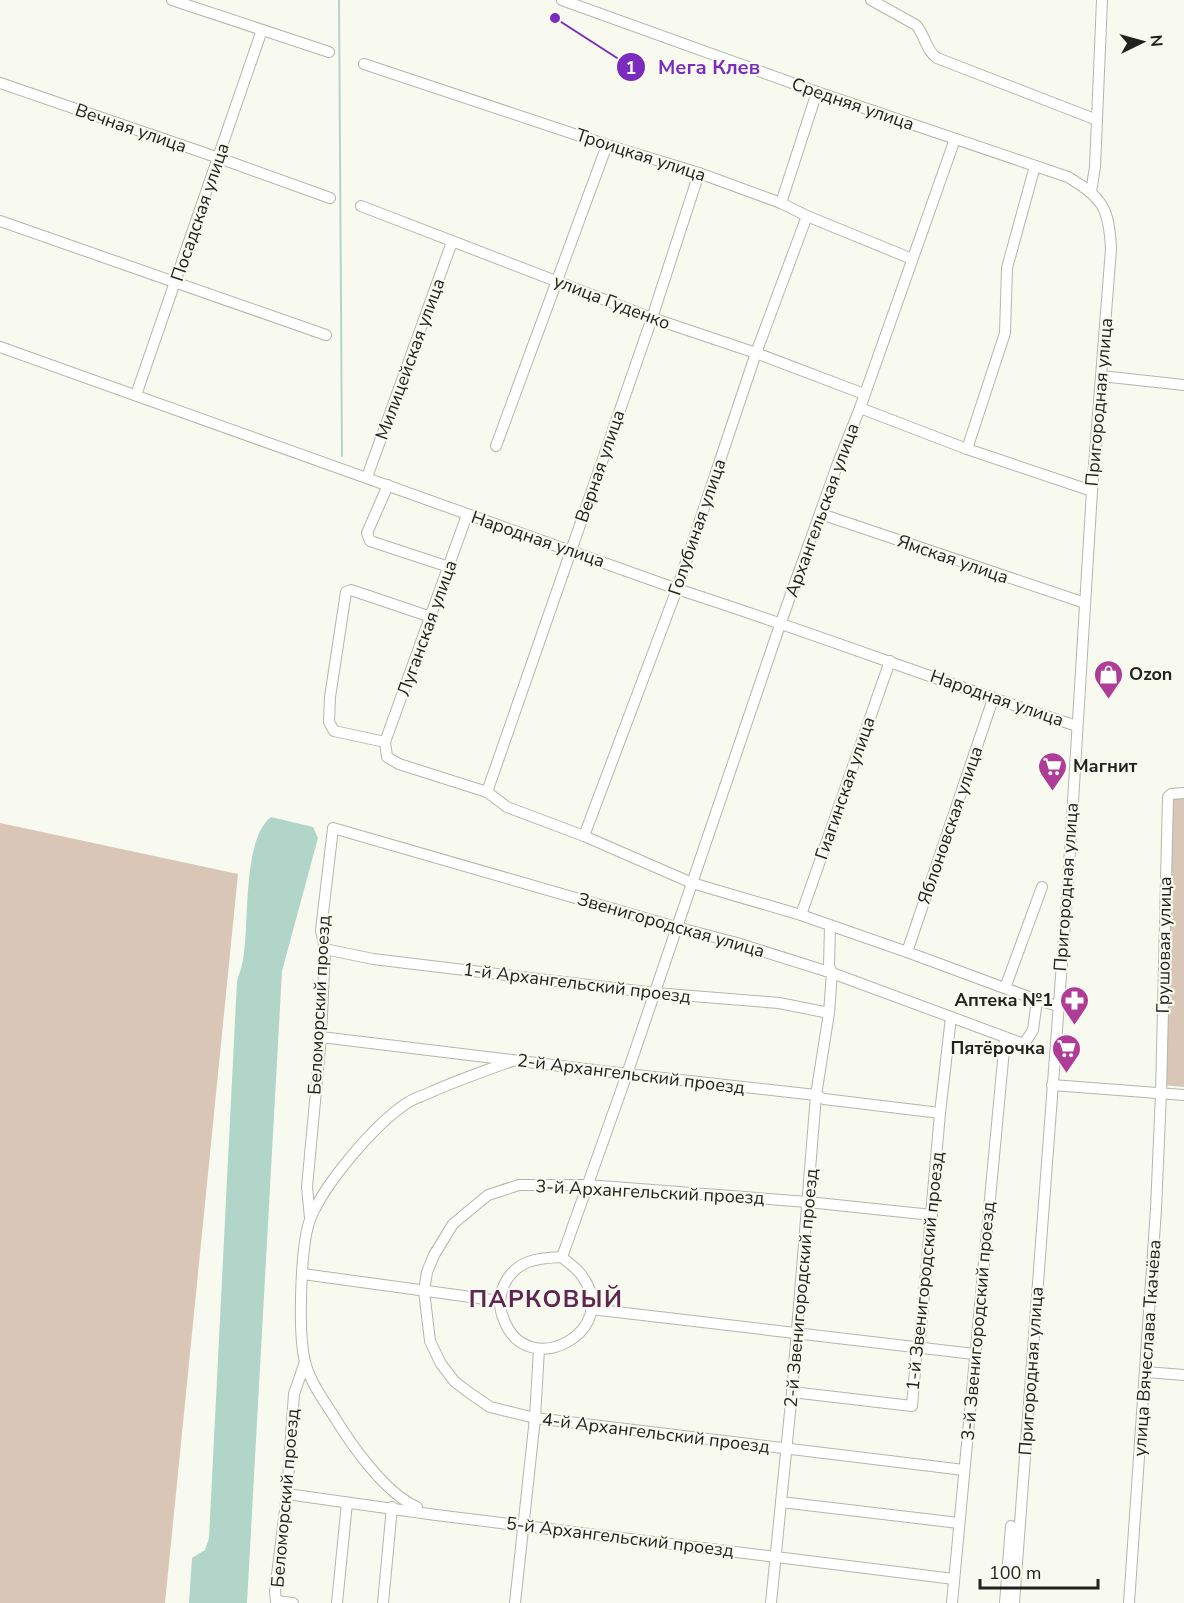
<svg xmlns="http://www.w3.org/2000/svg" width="1184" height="1603" viewBox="0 0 1184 1603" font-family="'Nunito Sans',sans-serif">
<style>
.green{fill:#dac6b6}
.water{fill:#b2d5c9}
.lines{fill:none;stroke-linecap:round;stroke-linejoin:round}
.stream{stroke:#b2d5c9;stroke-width:2}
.minor-casing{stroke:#b4b6ac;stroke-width:12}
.minor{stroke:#fff;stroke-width:10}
.labels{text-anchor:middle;stroke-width:4.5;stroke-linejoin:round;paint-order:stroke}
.street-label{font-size:18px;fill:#22231f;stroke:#f8faef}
.poi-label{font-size:18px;font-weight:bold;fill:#22231f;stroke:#f8faef;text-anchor:start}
.district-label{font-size:24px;font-weight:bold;letter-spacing:1.5px;fill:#5e2651;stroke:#f8faef}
.leader{fill:none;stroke:#7b2cbf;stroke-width:2}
.callout-dot{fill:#7b2cbf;stroke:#f8faef;stroke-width:2}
.mark-label{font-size:18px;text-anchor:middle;font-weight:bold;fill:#fff}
.callout-label{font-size:20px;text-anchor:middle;font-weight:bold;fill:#7b2cbf;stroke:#f8faef;stroke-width:4.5;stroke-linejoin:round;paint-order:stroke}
</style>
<rect width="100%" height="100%" fill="#f8faef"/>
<g class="green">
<path d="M1184,793V1087L1161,1085L1168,797Z"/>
<path d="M0,823L238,874L165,1603H0Z"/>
</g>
<path class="water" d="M271,817L313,827L318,838L282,971L247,1603H189L192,1558L205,1550L209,1538L237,981C240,972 243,963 244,953C249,920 243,838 271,817Z"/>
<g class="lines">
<path class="stream" d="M339,0L342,456"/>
<defs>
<g id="minor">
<path d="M172,0L329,52"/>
<path d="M562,0L817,92L1068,177C1103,198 1109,208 1111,249L1092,491L1068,883L1014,1603"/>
<path d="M871,0L916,25C925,35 926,51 937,58L1097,120"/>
<path d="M364,64L607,145L699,173L781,203L807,216L912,259"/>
<path d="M0,83L219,158L330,198"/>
<path d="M1091,192L1095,167L1102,0"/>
<path d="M781,203L817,92"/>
<path d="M361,206L652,318L756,353L864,394"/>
<path d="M0,221L326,335"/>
<path d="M0,347L677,589C811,632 943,683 1077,726"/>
<path d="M1101,376L1184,385"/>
<path d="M136,395L262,30"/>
<path d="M860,408L967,449L1092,491"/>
<path d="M496,446L607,145"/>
<path d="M967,449L1005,333L1007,268L1035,166"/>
<path d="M367,477L452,242"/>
<path d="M388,485L367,533L370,541L449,567"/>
<path d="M821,514L1085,603"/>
<path d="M431,617L351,590L346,592L330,697L329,722L334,731L385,742L387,757L399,764L487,792L507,807L584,836L692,883L801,915L907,952L1037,1000L1058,1006"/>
<path d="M385,742L467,515"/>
<path d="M487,792L652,318L699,173"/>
<path d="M584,836L677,589L756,353L807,216"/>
<path d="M801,915L890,661"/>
<path d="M325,949L373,959L655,993L779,1003L829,1013"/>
<path d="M907,952L993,699"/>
<path d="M1005,988L1042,887"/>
<path d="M321,1037L627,1074L816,1095L824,1099L940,1113"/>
<path d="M1052,1085L1184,1095"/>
<path d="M932,1215L808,1202L587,1185H519L488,1195L453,1224L434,1255L427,1272L424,1291L430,1341L441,1364L455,1382L471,1394L490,1407L535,1418L964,1470"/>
<path d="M310,1218L307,1187L321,1037L325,949L321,930L333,828L676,927L737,943L832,973L1024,1044L1033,1030L1037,1000"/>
<path d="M562,1257L627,1074L781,622L838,463L860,408L955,139"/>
<path d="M562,1257C568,1263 577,1268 582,1276C623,1330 528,1383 504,1320C499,1309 499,1296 504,1285C516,1260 537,1258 562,1257Z"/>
<path d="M303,1274L500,1301"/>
<path d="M591,1309L974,1354"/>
<path d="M1146,1372L1184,1375"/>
<path d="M792,1392L912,1406L917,1347L920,1340L940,1113L951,1017"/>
<path d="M287,1494L436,1515L954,1579"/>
<path d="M781,1502L959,1523"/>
<path d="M417,1507C386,1494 352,1446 335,1418C324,1401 310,1382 305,1362C298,1334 300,1243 311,1217C326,1182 374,1125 407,1103C414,1098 423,1096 431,1092C458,1080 484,1071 512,1061"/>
<path d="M293,1603L276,1601L275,1591L287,1494L294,1394L305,1362"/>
<path d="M337,1603L347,1503"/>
<path d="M383,1603L392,1507"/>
<path d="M515,1603L535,1418L539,1349"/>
<path d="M771,1603L792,1392L816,1095L829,1013L832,973L829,966L830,926"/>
<path d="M952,1603L1005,1039"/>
<path d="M1005,1603L1011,1526"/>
<path d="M1129,1603L1156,1209L1161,1093L1168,797L1171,794L1184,793"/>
</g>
</defs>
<use href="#minor" class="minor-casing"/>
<use href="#minor" class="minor"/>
</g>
<defs>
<symbol id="shop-pin" viewBox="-11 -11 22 30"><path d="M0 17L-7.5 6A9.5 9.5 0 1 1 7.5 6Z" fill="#af3d98" stroke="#f8faef"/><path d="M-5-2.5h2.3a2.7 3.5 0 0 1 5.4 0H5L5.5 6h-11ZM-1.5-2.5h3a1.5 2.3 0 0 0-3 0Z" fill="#fff"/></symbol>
<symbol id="supermarket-pin" viewBox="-11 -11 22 30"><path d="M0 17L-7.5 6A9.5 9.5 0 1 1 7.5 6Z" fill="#af3d98" stroke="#f8faef"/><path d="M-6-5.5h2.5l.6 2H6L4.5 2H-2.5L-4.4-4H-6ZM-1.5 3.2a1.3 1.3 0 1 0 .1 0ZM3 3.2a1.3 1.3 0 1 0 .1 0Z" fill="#fff"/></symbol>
<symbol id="pharmacy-pin" viewBox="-11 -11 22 30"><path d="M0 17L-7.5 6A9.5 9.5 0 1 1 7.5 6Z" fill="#af3d98" stroke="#f8faef"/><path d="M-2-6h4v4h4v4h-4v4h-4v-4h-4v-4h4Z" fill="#fff"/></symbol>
</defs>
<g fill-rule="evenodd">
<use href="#shop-pin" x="1092" y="658" width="33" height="45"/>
<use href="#supermarket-pin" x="1036" y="750" width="33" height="45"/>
<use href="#pharmacy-pin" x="1058" y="984" width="33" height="45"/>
<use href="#supermarket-pin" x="1050" y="1032" width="33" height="45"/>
</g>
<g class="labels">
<g class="street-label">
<text transform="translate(853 104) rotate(19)" y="6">Средняя улица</text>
<text transform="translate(131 128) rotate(19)" y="6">Вечная улица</text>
<text transform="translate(641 155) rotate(18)" y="6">Троицкая улица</text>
<text transform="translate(200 212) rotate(-71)" y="6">Посадская улица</text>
<text transform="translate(612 302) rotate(21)" y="6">улица Гуденко</text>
<text transform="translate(410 359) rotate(-70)" y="6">Милицейская улица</text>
<text transform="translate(1099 402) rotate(-85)" y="6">Пригородная улица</text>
<text transform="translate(600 466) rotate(-71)" y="6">Верная улица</text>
<text transform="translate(822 510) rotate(-70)" y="6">Архангельская улица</text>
<text transform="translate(697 527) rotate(-71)" y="6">Голубиная улица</text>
<text transform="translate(538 539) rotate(19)" y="6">Народная улица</text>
<text transform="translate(953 559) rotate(19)" y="6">Ямская улица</text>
<text transform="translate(427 628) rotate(-70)" y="6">Луганская улица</text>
<text transform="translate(997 698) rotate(19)" y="6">Народная улица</text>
<text transform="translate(845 788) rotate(-71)" y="6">Гиагинская улица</text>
<text transform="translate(950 825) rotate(-71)" y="6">Яблоновская улица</text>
<text transform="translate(1066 887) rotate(-86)" y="6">Пригородная улица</text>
<text transform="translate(671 925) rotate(16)" y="6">Звенигородская улица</text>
<text transform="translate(1164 945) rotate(-89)" y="6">Грушовая улица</text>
<text transform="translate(577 983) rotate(7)" y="6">1-й Архангельский проезд</text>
<text transform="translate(319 1005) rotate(-87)" y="6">Беломорский проезд</text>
<text transform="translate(631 1074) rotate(7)" y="6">2-й Архангельский проезд</text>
<text transform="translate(650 1192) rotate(3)" y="6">3-й Архангельский проезд</text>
<text transform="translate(925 1271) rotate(-84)" y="6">1-й Звенигородский проезд</text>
<text transform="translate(801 1288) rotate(-85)" y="6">2-й Звенигородский проезд</text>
<text transform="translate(978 1321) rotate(-85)" y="6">3-й Звенигородский проезд</text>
<text transform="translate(1147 1348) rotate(-86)" y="6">улица Вячеслава Ткачёва</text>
<text transform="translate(1031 1371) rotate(-86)" y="6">Пригородная улица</text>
<text transform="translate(656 1433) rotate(7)" y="6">4-й Архангельский проезд</text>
<text transform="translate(285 1498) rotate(-85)" y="6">Беломорский проезд</text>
<text transform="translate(620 1537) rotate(7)" y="6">5-й Архангельский проезд</text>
</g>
<g class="poi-label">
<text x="1129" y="680">Ozon</text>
<text x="1073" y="772">Магнит</text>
<text x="1053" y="1006" text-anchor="end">Аптека №1</text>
<text x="1045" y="1054" text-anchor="end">Пятёрочка</text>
</g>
<g class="district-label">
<text x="546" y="1307">ПАРКОВЫЙ</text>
</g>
</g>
<path class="leader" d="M555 18L631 67"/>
<g class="callout-dot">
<circle cx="555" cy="18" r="6"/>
<circle cx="631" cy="67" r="15"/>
</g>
<g class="mark-label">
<text x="631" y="74">1</text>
</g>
<g class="callout-label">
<text x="709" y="74">Мега Клев</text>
</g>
<g transform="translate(1142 42) rotate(85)" stroke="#f8faef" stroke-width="4.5" paint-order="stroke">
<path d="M0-4.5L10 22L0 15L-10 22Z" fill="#22231f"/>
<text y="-9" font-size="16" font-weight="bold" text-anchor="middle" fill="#22231f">N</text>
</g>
<path d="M980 1579v9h118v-9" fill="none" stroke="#22231f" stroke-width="3"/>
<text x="989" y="1579" font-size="18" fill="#22231f" stroke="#f8faef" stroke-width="4.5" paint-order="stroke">100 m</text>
</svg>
